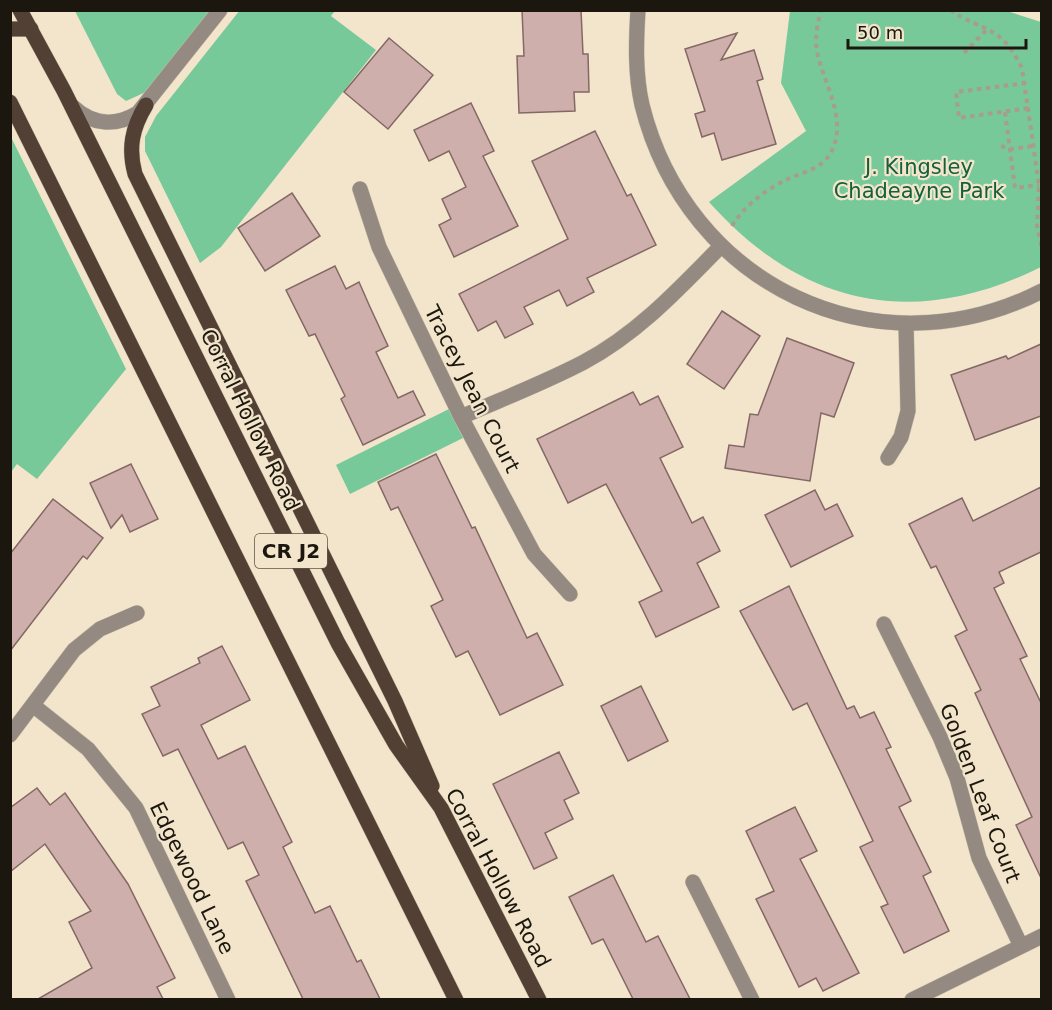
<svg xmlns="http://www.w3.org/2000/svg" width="1052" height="1010" viewBox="0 0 1052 1010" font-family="'DejaVu Sans',sans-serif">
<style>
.green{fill:#78c999}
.building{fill:#ceafac;stroke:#846865;stroke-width:1.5}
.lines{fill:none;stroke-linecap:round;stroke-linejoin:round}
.minor-casing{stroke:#cbc0a9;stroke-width:16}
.tertiary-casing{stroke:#cbc0a9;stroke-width:16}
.primary-casing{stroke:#cbc0a9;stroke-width:16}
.path{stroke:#a79d89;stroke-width:4;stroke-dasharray:4.5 4.5;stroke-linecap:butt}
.minor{stroke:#948a82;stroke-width:15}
.tertiary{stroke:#948a82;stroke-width:15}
.primary{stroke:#514033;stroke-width:15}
.labels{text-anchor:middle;stroke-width:4.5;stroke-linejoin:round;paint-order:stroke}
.shield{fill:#f2e5cb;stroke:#5c5547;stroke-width:1.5}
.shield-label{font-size:20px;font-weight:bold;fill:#1c170e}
.park-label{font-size:21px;fill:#15603b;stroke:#f2e5cb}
.street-label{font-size:21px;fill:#1c170e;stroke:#f2e5cb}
</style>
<rect width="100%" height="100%" fill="#f2e5cb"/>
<g class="green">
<path d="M240,10L335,11L331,16L376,50L221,247L200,263L145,151V137L156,116Z"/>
<path d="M75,11H212L148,91L126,101L117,94Z"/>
<path d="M1007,11L1041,22V267C914,330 803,307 709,202L806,131L781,83L790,11Z"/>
<path d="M10,135L126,369L37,479L17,464L11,472Z"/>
<path d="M449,409L463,438L350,494L336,465Z"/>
</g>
<g class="building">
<path d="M522,10H581L583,54H588L589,92H574L575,111L519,113L517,56H524Z"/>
<path d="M737,33L721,60L754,50L763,79L757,81L776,144L722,160L714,133L702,137L695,114L705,111L685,49Z"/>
<path d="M389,38L433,75L388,129L344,92Z"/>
<path d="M471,103L494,151L483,156L518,226L454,257L439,225L451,219L442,199L466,187L449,151L429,161L414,130Z"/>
<path d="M595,131L627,196L631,194L656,245L587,278L594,292L567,306L559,290L524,307L533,324L505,338L496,321L478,331L459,294L568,239L532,161Z"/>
<path d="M292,193L320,236L265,271L238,228Z"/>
<path d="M335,266L346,289L359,282L370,307L388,346L376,352L398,398L413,391L425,415L363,445L341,399L345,396L315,334L309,336L286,290Z"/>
<path d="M722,311L760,336L724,389L687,364Z"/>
<path d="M787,338L854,363L834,417L821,413L810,481L725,468L729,445L744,447L750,414L758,415Z"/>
<path d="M1041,344V416L975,440L951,375L1006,356L1008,359Z"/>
<path d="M633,392L640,405L658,396L683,447L660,458L692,523L703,517L720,551L697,563L719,607L656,637L639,602L662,591L606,484L568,503L537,439Z"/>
<path d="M436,454L472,528L475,527L527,638L537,633L563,685L500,715L468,651L456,657L431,606L443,600L398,507L391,510L378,482Z"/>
<path d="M131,464L158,519L130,532L122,515L111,528L90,483Z"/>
<path d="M1041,487V552L999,572L1004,583L994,588L1027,656L1020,659L1041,703V878L1016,825L1032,817L975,693L981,690L955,636L967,630L936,566L931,568L909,524L962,498L973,521Z"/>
<path d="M815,490L825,510L837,504L853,536L791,567L765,515Z"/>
<path d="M53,499L103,538L87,559L83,556L10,651V554Z"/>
<path d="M789,586L847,709L854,706L860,718L874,712L891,747L886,749L911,801L899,807L931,872L923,876L949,931L904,953L881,907L888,904L860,847L873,841L840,771L807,703L793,710L740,611Z"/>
<path d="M222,646L250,700L201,725L218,759L245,746L292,842L283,847L315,913L330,906L357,962L361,960L380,999H303L246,881L259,875L243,842L228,849L178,749L163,756L142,714L160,706L151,687L200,663L198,658Z"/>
<path d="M641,686L668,741L628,761L601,706Z"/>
<path d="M559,752L579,793L564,800L573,819L545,833L557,858L534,869L493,784Z"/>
<path d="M37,788L50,805L65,793L128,884L175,978L157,987L163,999H38L92,968L69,922L91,911L45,844L10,872V808Z"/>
<path d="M795,807L817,851L800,859L859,973L823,991L816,978L799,987L756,899L774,891L746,831Z"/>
<path d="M613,875L646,942L658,936L690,999H633L603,939L592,944L569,897Z"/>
</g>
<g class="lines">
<defs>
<g id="minor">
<path d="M638,10C636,42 635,74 642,105C687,285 875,376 1042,291"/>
<path d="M360,189L379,247L461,417L534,554L570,594"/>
<path d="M461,417C502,399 544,383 584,362C637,334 679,289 721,246"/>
<path d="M888,458L901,437L908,411L906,324"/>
<path d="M884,624L940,737L957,778L979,858L1021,946"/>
<path d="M34,706L88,749L136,808L228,1000"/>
<path d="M10,735L74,650L100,629L137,613"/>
<path d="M693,882L752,1000"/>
<path d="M912,1000L1042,936"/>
</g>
<path id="tertiary" d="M72,106C92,125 115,127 138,113L220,10"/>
<g id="primary">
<path d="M20,10L64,91L338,643L396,745L441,808L539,1000"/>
<path d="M10,29H31"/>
<path d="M10,102L456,1000"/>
<path d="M146,105C132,128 128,148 135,174L395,701L432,786"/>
</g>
</defs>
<use href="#minor" class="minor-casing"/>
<use href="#tertiary" class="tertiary-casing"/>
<use href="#primary" class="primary-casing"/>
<g class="path">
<path d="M950,10C985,33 1000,24 1022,68L1039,185L1037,226L1042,250"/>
<path d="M964,53L988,28"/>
<path d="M1026,83L956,92L959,118L1029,108"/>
<path d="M1005,112L1015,188L1039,185"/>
<path d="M1001,146L1010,149L1034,146"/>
<path d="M732,226C744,206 766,189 788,179C803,172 821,169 830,154C849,122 825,86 818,56C814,41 817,25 821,10"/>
</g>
<use href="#minor" class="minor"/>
<use href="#tertiary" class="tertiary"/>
<use href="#primary" class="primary"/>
</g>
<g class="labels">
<rect class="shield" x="255" y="534" width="72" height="34" rx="4.5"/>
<g class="shield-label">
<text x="291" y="558">CR J2</text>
</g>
<g class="park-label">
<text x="919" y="174">J. Kingsley<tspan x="919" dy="24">Chadeayne Park</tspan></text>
</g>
<g class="street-label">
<text transform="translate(472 389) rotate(63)" y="7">Tracey Jean Court</text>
<text transform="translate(250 420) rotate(64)" y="7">Corral Hollow Road</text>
<text transform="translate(980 793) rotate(69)" y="7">Golden Leaf Court</text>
<text transform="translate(192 878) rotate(64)" y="7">Edgewood Lane</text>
<text transform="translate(498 878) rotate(62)" y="7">Corral Hollow Road</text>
</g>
</g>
<rect width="1052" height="1010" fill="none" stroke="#1c170e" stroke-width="24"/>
<path d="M848 39v9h178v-9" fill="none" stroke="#1c170e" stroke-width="3"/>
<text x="857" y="39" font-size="18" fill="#1c170e" stroke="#f2e5cb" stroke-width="4.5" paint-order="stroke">50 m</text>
</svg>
